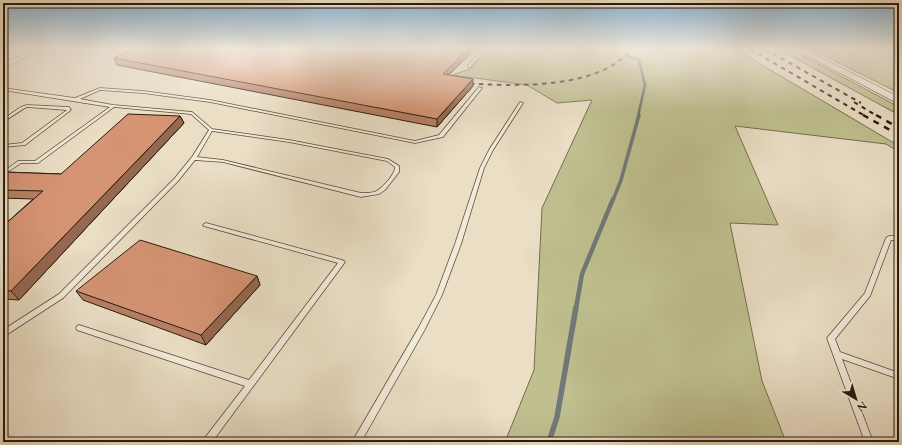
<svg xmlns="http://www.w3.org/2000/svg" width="902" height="445" viewBox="0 0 902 445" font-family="'EB Garamond',serif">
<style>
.green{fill:#bfbf8f;stroke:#756c4e}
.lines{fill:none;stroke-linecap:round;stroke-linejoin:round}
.stream-far3{stroke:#707978;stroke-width:2.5}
.stream-far2{stroke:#707978;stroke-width:3.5}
.stream-far1{stroke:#707978;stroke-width:4.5}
.stream{stroke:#707978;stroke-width:5.5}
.service-casing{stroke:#5b4b3a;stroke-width:1.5}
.tertiary-casing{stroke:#5b4b3a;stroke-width:1}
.service{fill:#f1ead9;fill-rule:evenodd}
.tertiary{fill:#f1ead9;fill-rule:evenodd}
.rail-far1{stroke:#2b1a0c;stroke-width:2;stroke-dasharray:4.5 4.5;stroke-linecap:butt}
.rail{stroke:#2b1a0c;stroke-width:2.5;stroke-dasharray:6 6;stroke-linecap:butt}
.wall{fill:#b77f64;stroke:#2b1a0c}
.shaded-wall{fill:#956851;stroke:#2b1a0c}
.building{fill:#d59474;stroke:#2b1a0c}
</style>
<rect width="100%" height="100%" fill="#eadec5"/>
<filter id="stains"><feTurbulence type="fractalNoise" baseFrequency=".005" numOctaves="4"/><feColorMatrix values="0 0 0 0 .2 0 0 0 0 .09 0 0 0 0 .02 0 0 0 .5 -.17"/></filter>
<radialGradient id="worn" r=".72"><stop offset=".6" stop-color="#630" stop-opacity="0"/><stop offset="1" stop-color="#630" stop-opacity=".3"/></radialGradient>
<g class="green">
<path d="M490,49H735L899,146V152L886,144L735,126L778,225L730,223L762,381L786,442H505L534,370L542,208L592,100L557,103L527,85L452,75L470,69Z"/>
<path d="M778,49H790L899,107V115Z"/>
<path d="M811,49H899V93Z"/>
</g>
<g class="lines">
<path class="stream-far3" d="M626,56L639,60L645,85L638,116"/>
<path class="stream-far2" d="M613,200L621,180L639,115"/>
<path class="stream-far1" d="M576,308L582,274L613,199"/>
<path class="stream" d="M549,442L557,417L576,307"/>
<defs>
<g id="service">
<path d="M484,49H487L470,67H468V65Z"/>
<path d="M479,87L482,88L443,137L415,143L210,102L143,93L100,90L80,99L113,105L192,112L212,129L289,140L388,159L399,166V172L385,190L379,194L361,197L223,162L195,160L178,181L63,298L3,337V330L59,294L174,179L192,157L209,130L191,114L114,107L38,163H21L3,175V172L18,161H35L110,107L3,90V88L75,98L100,88L143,91L210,100L415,141L439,135ZM212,131L289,142L387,161L395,167C395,175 381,190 374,192C370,193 365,193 361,193L223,160L197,157Z"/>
<path d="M520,102L523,103L493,150L484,168L461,244L442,295L424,331L361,442H352L419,327L436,295L455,244L480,168L489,150Z"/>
<path d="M27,105L68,107H69L71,110L25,145L3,147V145L22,143L67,110L27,107L23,109L3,122V119L21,107Z"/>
<path d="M206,223L342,260L344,261L345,262L212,442H203L204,439L245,386L77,330L76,328L77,326L79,325L249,380L338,263L204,226L203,225L204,224Z"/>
<path d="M889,236H899V240H891L870,296L835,339L840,352L899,373V379L842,359L873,442H865L827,338L865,293L886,238Z"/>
</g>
<g id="tertiary">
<path d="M32,49H41L3,69V64Z"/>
<path d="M795,49H804L899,97V104Z"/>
</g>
</defs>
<use href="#service" class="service-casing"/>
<use href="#tertiary" class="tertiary-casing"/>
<use href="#service" class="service"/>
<use href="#tertiary" class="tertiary"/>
<g class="rail-far1">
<path d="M750,49L865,116"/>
<path d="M765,49L861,103"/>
<path d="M461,83C511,86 597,91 632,49"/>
<path d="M854,102L877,116"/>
</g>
<g class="rail">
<path d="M863,115L899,135"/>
<path d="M876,115L899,128"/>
</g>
</g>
<g class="wall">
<path d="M135,49H475L449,75L473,86L437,127L117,65L114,58Z"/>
<path d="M180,116L184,123L19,300L3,299V226L33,199L3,198V172L61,174Z"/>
<path d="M257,276L260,285L206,345L83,300L76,291Z"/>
</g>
<g class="shaded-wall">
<path d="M468,49H475L443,81V74Z"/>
<path d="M473,79V86L437,127V119Z"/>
<path d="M180,116L184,123L19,300L11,291Z"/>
<path d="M257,276L260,285L206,345L201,335Z"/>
</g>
<g class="building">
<path d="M135,49H468L443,74L473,79L437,119L114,58Z"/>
<path d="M128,114L180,116L11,291L3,290V226L43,191L3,190V172L61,174Z"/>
<path d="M140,240L257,276L201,335L76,291Z"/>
</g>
<linearGradient id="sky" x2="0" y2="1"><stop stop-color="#8ab6d8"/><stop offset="0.44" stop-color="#f6f0e5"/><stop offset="1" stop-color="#f6f0e5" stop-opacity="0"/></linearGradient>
<rect width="902" height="111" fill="url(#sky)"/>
<rect width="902" height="445" fill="none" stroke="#eadec5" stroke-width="16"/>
<rect x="4" y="4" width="894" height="437" fill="none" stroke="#2b1a0c" stroke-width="2"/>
<rect x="8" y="8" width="886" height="429" fill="none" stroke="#2b1a0c"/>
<g transform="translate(856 399) rotate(142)" stroke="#f1ead9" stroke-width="3" paint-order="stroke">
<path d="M0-3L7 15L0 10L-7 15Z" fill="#2b1a0c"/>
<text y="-6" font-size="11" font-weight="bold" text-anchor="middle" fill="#2b1a0c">N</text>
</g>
<rect width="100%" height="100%" filter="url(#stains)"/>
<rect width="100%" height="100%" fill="url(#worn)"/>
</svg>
